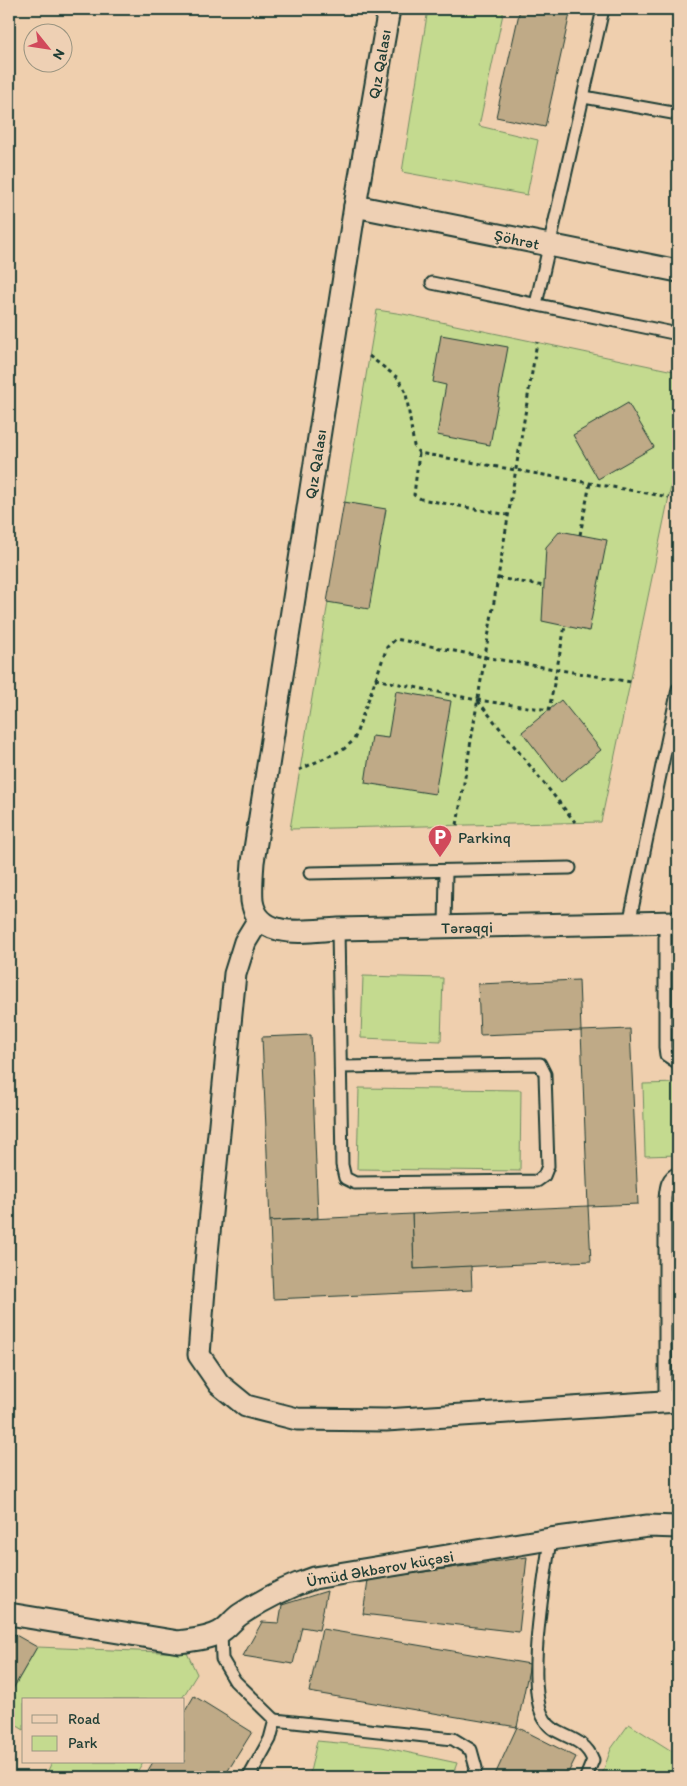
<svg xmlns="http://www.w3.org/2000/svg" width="687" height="1786" viewBox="0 0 687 1786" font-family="Itim,sans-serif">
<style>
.green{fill:#c4da8f;stroke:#728c62}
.building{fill:#bfaa87;stroke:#1f3d34}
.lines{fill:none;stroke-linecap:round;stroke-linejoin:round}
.lane-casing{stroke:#1f3d34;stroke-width:15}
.street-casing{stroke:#1f3d34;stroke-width:25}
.path{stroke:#1f3d34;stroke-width:3;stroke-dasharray:4 4;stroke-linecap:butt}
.lane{stroke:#eed0b4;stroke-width:11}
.street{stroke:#eed0b4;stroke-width:21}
.labels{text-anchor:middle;stroke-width:4;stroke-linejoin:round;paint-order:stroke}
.street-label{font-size:16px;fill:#1f3d34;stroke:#eed0b4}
.poi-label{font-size:16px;fill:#1f3d34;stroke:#eed0b4;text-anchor:start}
</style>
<rect width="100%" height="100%" fill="#efcfae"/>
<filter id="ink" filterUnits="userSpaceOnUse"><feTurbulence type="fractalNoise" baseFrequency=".02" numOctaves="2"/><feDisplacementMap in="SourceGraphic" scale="10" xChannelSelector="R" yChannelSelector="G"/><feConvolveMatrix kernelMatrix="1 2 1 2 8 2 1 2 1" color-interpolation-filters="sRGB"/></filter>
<g filter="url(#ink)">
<g class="green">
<path d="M428,9H504L479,126L538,140L527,195L402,172Z"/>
<path d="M377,310L403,314L678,372V453L601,822L290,829Z"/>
<path d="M675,965H678V1027H676Z"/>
<path d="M363,976L443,978L441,1041L361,1038Z"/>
<path d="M678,1083V1155L645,1156L643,1084Z"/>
<path d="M359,1088L521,1090L520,1171L357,1169Z"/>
<path d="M37,1647L187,1653L197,1674L181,1700H24V1730L9,1721V1696Z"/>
<path d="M629,1724L678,1755V1777H601L611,1749Z"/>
<path d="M317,1741L382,1747L457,1763L452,1777H326L310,1772Z"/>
<path d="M52,1762H143L134,1777H45Z"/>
</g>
<g class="building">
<path d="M520,9H571L545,127L496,117Z"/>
<path d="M441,335L508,347L490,445L437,435L446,385L433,382Z"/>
<path d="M628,403L654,447L598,479L573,435Z"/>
<path d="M344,502L386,509L369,609L327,602Z"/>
<path d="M560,531L607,540L589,631L542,621L546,547Z"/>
<path d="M396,691L451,701L435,794L365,783L372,736L388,738Z"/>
<path d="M561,700L601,750L561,782L522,732Z"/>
<path d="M579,980L581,1031L480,1035L478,984Z"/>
<path d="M630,1029L638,1204L588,1206L581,1031Z"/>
<path d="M311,1035L318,1218L270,1221L262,1037Z"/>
<path d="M588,1206L591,1261L414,1269L412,1214Z"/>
<path d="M412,1214L414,1269L471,1266L472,1290L273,1299L270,1221Z"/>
<path d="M527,1557L519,1632L363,1614L368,1580Z"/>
<path d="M327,1591L319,1630L302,1627L293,1664L243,1656L262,1622L279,1623L282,1605Z"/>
<path d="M322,1629L530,1664L517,1727L309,1692Z"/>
<path d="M14,1634L37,1647L10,1694L9,1643Z"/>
<path d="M194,1696L252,1732L224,1777H144L153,1762H184V1713Z"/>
<path d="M517,1727L576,1757L566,1777H494Z"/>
</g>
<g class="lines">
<defs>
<g id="lane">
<path d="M584,97L678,114"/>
<path d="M432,283L678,334"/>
<path d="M536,304L603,9"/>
<path d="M310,873L570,868"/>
<path d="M665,923V1047L666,1055L678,1063"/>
<path d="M629,924L678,689"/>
<path d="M445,928L446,871"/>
<path d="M338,929L342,1165L345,1178L355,1183L537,1181L544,1176L548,1166L545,1074L540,1064L341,1067"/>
<path d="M665,1401V1199C666,1189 666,1177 678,1173"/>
<path d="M550,1539C545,1580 524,1688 545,1720C555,1738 583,1734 593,1760L586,1777"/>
<path d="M221,1632L222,1659L235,1681L275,1720L270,1739L249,1777"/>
<path d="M275,1720L453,1739L471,1750L476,1768L472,1777"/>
</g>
<g id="street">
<path d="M389,9L355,206L253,862C252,875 251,888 252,901C258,942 310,930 338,929L678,922"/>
<path d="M355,206L678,271"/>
<path d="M259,919L245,942L235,974L206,1263L199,1355L219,1384L246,1406L297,1419L386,1420L678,1401"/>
<path d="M9,1614L179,1642C192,1640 208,1639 220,1632C228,1628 233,1619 241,1614C264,1599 287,1587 314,1578L550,1539L648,1526L678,1527"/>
</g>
</defs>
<use href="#lane" class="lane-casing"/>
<use href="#street" class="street-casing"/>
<g class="path">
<path d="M369,356L398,378L406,393L414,446L419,453L669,497"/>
<path d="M419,453L414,495L421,499L508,515"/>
<path d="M580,535L590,483"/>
<path d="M498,578L544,586"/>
<path d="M375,679L477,700L549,710L565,626"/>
<path d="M478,701L575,822"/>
<path d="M299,770L344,749L354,740L387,647L396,639L484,657L631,682"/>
<path d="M457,825L537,342"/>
</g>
<use href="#lane" class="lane"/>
<use href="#street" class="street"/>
</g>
</g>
<defs>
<symbol id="parking-pin" viewBox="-11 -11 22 30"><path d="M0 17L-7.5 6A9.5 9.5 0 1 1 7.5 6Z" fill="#d1495b" stroke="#eed0b4"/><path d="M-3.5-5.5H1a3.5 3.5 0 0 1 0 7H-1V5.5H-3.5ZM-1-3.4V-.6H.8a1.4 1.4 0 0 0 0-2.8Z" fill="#fff"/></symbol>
</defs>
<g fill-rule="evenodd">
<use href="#parking-pin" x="426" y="823" width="28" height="38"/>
</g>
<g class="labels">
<g class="street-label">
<text transform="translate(379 64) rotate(-80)" y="6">Qız Qalası</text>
<text transform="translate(517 239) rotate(12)" y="6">Şöhrət</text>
<text transform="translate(315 464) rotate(-81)" y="6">Qız Qalası</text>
<text transform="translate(467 927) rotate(-1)" y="6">Tərəqqi</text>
<text transform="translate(380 1568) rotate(-10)" y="6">Ümüd Əkbərov küçəsi</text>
</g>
<g class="poi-label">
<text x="458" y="843">Parkinq</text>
</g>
</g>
<rect width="687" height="1786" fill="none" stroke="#eed0b4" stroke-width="30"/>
<rect x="15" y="15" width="657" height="1756" fill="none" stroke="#1f3d34" stroke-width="2" filter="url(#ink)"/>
<rect x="22" y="1698" width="162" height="65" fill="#eed0b4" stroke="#9b9581"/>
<rect x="32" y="1715" width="25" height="8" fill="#eed0b4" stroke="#9b9581"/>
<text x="68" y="1724" font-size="15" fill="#1f3d34">Road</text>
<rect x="32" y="1736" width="25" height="15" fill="#c4da8f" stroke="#9b9581"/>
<text x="68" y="1748" font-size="15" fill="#1f3d34">Park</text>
<g transform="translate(48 48) rotate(120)"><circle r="24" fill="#eed0b4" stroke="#9b9581"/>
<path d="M0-4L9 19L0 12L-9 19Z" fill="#d1495b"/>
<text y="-8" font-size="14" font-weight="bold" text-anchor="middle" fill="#1f3d34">N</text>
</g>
</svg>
